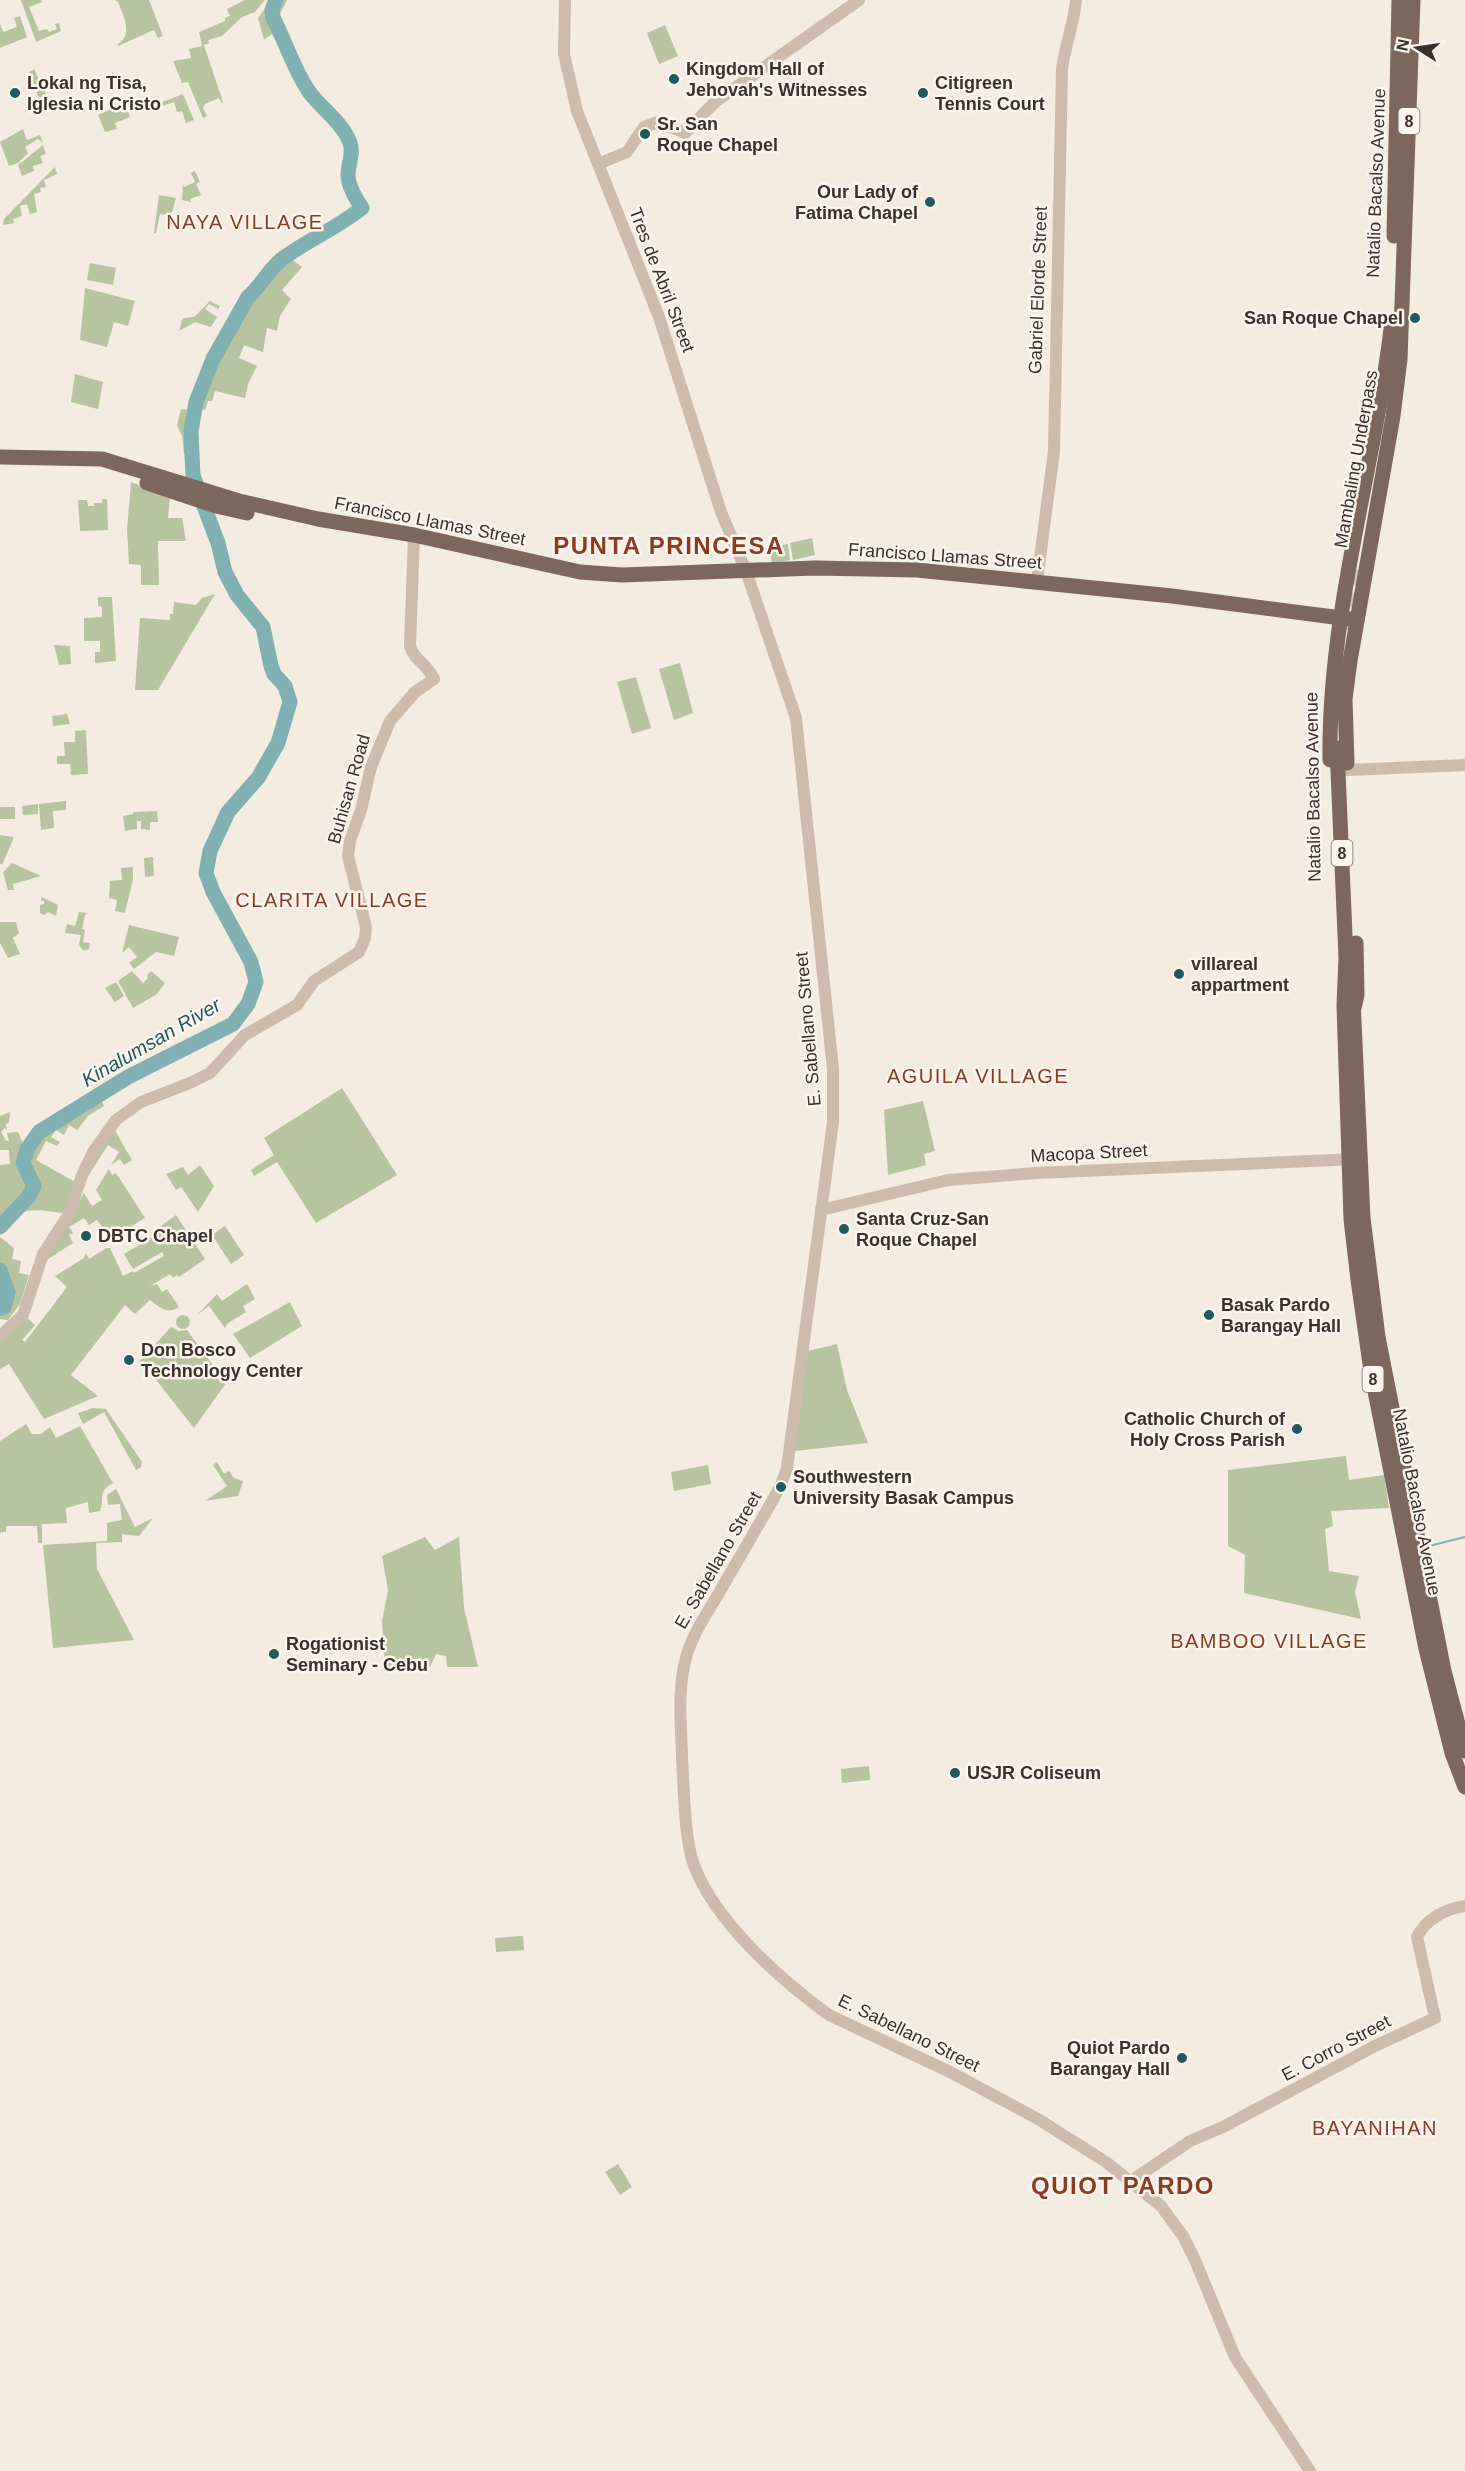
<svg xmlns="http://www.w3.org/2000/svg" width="1465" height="2471" viewBox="0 0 1465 2471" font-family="Helvetica,sans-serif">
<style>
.green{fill:#b8c4a0}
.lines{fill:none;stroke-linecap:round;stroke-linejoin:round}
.stream{stroke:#7fb0b2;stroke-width:2}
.river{stroke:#7fb0b2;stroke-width:15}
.major-tunnel{stroke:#cfc6bd;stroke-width:15;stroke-dasharray:15 8;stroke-linecap:butt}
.minor{stroke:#cdbbac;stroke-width:12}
.major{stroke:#7d675c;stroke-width:15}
.poi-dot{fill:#1f5a5e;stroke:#fbf5ee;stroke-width:2}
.labels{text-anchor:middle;stroke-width:5;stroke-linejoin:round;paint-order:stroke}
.shield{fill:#fbf5ee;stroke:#756b66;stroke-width:1.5}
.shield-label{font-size:16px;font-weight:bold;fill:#3b302b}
.poi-label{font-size:18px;font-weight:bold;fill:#3b302b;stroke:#fbf5ee;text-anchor:start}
.street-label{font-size:18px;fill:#3b302b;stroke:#fbf5ee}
.neighbourhood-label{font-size:20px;letter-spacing:1.5px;fill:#8c3b22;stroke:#fbf5ee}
.water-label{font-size:20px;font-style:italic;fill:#1f5a5e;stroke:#fbf5ee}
.district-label{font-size:24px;font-weight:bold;letter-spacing:1.5px;fill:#8c3b22;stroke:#fbf5ee}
</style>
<rect width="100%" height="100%" fill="#f4ebe1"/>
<g class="green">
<path d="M21,0H41L42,2L29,7L39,31L47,29L49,32L57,29L55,24L59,23L61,31L36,42Z"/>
<path d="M115,0H149L163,36L158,38L154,30L118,46V44C134,35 123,15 118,2Z"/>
<path d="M245,0H265L255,12L242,17L222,36L208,40L209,43L204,45L223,102L222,103L219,98L205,104L203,108L207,116L203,118L188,82L182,83L173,61L191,58L189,49L202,46L199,32L225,21V18L230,16L227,9Z"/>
<path d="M271,0H287L280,14L307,77L319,93L311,101L292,68L295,66L288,49L283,51L272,34L264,40L258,18Z"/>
<path d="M20,16L27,37L0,48V24L3,32L17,27L14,18Z"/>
<path d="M665,25L678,56L659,64L647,33Z"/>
<path d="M34,69L46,94L41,97L38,96L29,72Z"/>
<path d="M183,94L194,120L186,123L182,111L177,112L174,102L162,106L160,103Z"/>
<path d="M120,105L126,106L130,117L115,123L117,129L105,132L98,115Z"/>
<path d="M23,129L27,140L40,135L43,143L38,139L25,147L28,153L18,163L9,166L0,142Z"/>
<path d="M43,145L46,154L40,156L43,163L33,166L34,171L22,176L18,165Z"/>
<path d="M55,167L57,174L44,180L46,187L40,188L41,192L34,194L37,212L30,214L27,204L20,206L22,216L13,219L14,223L3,225L4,219Z"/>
<path d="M195,171L200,182L196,184L201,195L190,199L191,202L182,200L183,184L184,187L195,182L191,173Z"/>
<path d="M159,195L176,198L171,216L160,214L156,233H154Z"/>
<path d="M294,247L298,253L291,259L302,267L282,290L291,299L280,316L277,331L267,328L263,352L244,345L239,358L257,366L248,384L245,398L215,391L212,401H208L205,410H201L196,442L197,465L205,485L192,481L191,458L184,454L182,436L177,425L181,409L190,410L219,342L216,340L231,318L235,319L248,297L260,286L261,277L274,258Z"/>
<path d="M90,263L116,268L113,285L87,280Z"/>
<path d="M85,288L135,301L128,326L114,322L107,347L80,340Z"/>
<path d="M210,301L220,306L218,309L209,304L205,309L217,317L211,327L195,322L179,331L183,318L194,317Z"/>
<path d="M75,374L103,382L98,409L71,402Z"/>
<path d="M131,482L170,497L168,518H182L186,541H158L159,585H141V565L129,564L127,530Z"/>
<path d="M102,499H107L108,530L80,531L78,500H87L88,506H94V503H102Z"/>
<path d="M812,538L815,555L793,560L790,543Z"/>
<path d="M788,544L790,560L772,563L769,547Z"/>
<path d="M215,594L158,690H135L140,618L170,620V614H173L174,602L196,605L202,598Z"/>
<path d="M98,597H112L116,661L95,663V652H100V641H84V618L102,617V607L98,606Z"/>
<path d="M54,645L70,646L71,664L59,665Z"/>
<path d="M680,663L693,713L674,720L659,669Z"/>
<path d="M636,677L651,728L632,734L617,682Z"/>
<path d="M67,714L70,724L53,726L52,716Z"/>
<path d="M86,730L88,774L71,775L70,764H57V756H65L64,742H75V731Z"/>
<path d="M66,801V810L53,811L54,828L41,830L39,804Z"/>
<path d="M38,804V814L23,815L22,806Z"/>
<rect x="0" y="807" width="15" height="12"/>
<path d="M157,811L158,822H150V830L141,829V821H137V829L125,831L123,816L133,814V812Z"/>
<path d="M0,835L14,837L2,865L0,863Z"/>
<path d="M153,857L154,876L145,877L144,858Z"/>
<path d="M12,863L41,876L13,884L14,890H8L3,872Z"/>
<path d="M133,867V879L125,913L115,911L117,900L109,898L110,881L122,880L121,868Z"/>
<path d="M42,897L58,905L56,916L48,912L44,915L40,913V905L44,904V901H41Z"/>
<path d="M79,912L88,913L85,915L82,929L85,930L83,942L90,943L89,949L83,951L79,944L81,935L65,933L67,924L75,926Z"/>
<path d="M0,922H16L19,933L13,938L20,954L8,958L0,943Z"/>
<path d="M129,925L179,937L174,956L156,952L134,969L129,963L137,957L129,947L122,953Z"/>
<path d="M132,971L143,983L148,978L147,975L151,971L165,983L157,994L133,1008L118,981Z"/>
<path d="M116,982L124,996L115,1002L105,988Z"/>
<path d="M342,1088L397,1175L316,1223L277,1162L254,1176L251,1170L274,1155L264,1138Z"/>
<path d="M98,1094L104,1106L88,1116L77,1130L69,1125L64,1135L56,1130L51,1137L60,1142L57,1146L46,1141L36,1160L77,1183L63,1213C35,1209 17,1205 0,1233V1165L10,1164L9,1150H0V1116L10,1112L9,1123L6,1124L7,1131L5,1128L1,1132L6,1141H9L7,1133L18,1132L25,1148L39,1132Z"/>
<path d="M923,1101L935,1151L924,1154L926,1165L888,1175L884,1110Z"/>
<path d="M114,1129L132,1160L124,1165L120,1159L111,1165L119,1152L108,1145L88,1176L97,1155Z"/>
<path d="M200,1165L214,1186L198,1212L181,1187L176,1190L166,1174L183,1167L188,1175Z"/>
<path d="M109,1169L112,1175L116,1173L145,1218L111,1239L97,1220L89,1225L84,1218L69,1227L73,1233L69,1235L73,1243L45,1261L84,1193L92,1206L102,1200L96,1190Z"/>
<path d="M176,1215L205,1259L179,1277L177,1275L173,1278L170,1274L150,1286L157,1284L162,1292L167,1289L179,1307C167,1315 161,1308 150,1300L135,1314L125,1305L71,1375L98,1396L44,1419L9,1364L0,1369V1341L26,1317L35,1325L22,1340L25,1342L67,1287L55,1276L84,1258L86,1253L89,1259L106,1248H110L123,1276L133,1271L134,1273L164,1256L162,1252L133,1269L124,1254L152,1237L151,1233L154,1231Z"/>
<path d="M225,1226L244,1255L231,1264L212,1235Z"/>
<path d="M0,1237L14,1248L12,1259L21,1261L19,1273L29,1275L20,1304L8,1320L0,1319Z"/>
<path d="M247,1284L255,1299L243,1306L246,1312L227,1324L225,1328L209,1306L197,1315L217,1294L222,1301Z"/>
<path d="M290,1302L302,1326L250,1358L233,1334Z"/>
<circle cx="183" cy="1322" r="7"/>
<path d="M171,1327L179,1331L187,1330L226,1383L194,1428L145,1366L143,1367L139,1362Z"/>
<path d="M837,1344L847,1390L868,1443L794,1451L808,1351Z"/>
<path d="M93,1408L106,1409L142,1462L141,1467L136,1470L104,1412L83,1424L78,1413Z"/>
<path d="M26,1424L32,1434H41L50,1427L56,1438L80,1426L113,1483C96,1493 106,1496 100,1511L89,1513L88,1502L66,1508L67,1523L42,1524V1543H38L37,1526H6V1532H1L0,1535V1441Z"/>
<path d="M1346,1456L1349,1480L1384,1475L1389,1508L1331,1511L1333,1526L1325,1529L1329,1571L1359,1576L1355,1592L1361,1619L1244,1593L1245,1555L1228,1546V1470Z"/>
<path d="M217,1462L224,1474L229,1471L234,1478L243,1481L238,1496L205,1501L227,1486L213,1465Z"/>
<path d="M708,1465L711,1484L674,1491L671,1472Z"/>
<path d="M116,1489L135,1527L153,1518L139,1536L122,1534V1542L96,1543L97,1569L134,1640L53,1648L43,1545L107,1541V1523L122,1520L120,1504L108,1505L107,1495Z"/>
<path d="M425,1537L435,1550L459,1537L464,1608L478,1667H447L446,1656L436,1654L430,1667H385L382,1621L388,1590L382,1556Z"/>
<path d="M869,1766L870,1780L842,1783L841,1769Z"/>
<path d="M523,1936L524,1950L496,1952L495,1938Z"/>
<path d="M618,2164L632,2187L620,2195L605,2172Z"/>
</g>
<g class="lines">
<path class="stream" d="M1429,1546L1465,1537"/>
<g class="river">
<path d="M0,1227L29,1196L34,1186L23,1163L27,1149L39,1132L128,1077L233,1024L248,1004L256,982L251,962L213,892L206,873L210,851L228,812L258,778L278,743L290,702L285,686L274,674L271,666L263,627L237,595L225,572L218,543L193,477L191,431L196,402L213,359L248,297C261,286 268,270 282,259C308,240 337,228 362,208C356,199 348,186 348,175C348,163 354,154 350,143C343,123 322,109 310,93C294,71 286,42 273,18L272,10L276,0"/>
<path d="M0,1270L8,1292L4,1307L0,1308"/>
</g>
<path class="major-tunnel" d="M1347,630L1357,568"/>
<g class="minor">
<path d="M565,0L564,54L577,111L659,317L721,512L746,571L796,718L833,1069V1122L787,1468L780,1487C760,1523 739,1558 719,1593C707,1613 694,1632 687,1654C677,1687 681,1723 682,1757C684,1786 684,1839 694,1865C715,1922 781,1980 829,2015L950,2072L1038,2119L1106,2162L1161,2206L1183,2236L1195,2260L1235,2357L1310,2471"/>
<path d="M598,164L627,152L644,127L658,122L685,133L715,102L859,0"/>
<path d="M1037,581L1054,451L1062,69C1065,45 1074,24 1076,0"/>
<path d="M1347,770L1465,765"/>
<path d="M821,1210L948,1180L1036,1173L1357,1159"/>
<path d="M0,1336L23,1315L43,1254L69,1214L81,1178L93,1152L116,1120L141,1102L190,1083L210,1073L245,1035L297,1005L314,981L359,952L365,938L366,927L348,856L350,841L361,810L371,767L390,721L415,692L434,679C427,664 413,659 410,646L414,535"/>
<path d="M1131,2181L1190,2141L1223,2127L1375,2046L1435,2018L1417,1937C1426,1919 1445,1909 1465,1906"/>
</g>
<g class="major">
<path d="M1394,236L1399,0"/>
<path d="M0,457L102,459L239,501L318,519L414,535L580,572L622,575L815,568L917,570L1172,596L1357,620"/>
<path d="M147,483L216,506L247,513"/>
<path d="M1337,748L1346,958L1344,1005L1351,1219L1358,1280L1371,1371L1426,1649L1452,1753L1465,1787"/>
<path d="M1330,760C1328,611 1375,468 1392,321"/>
<path d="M1347,763L1345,699L1350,661L1393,416L1400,359L1413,0"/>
<path d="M1353,999L1363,1218L1378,1337L1444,1671L1465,1751"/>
<path d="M1354,1008L1357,995L1356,943"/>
</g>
</g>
<g class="poi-dot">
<circle cx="674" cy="79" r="6"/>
<circle cx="15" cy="93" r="6"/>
<circle cx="923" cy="93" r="6"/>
<circle cx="645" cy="134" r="6"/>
<circle cx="930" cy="202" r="6"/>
<circle cx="1415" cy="318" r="6"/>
<circle cx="1179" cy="974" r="6"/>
<circle cx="844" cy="1229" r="6"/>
<circle cx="86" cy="1236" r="6"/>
<circle cx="1209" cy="1315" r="6"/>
<circle cx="129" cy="1360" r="6"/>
<circle cx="1297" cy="1429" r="6"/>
<circle cx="781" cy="1487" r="6"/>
<circle cx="274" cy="1654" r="6"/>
<circle cx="955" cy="1773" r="6"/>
<circle cx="1182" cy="2058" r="6"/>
</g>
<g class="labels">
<g class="shield">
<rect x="1398.5" y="108" width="21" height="26" rx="4.5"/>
<rect x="1331.5" y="840" width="21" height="26" rx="4.5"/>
<rect x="1362.5" y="1366" width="21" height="26" rx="4.5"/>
</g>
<g class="shield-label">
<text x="1409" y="127">8</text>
<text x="1342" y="859">8</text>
<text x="1373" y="1385">8</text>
</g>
<g class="poi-label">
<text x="686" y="75">Kingdom Hall of<tspan x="686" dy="21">Jehovah's Witnesses</tspan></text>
<text x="27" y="89">Lokal ng Tisa,<tspan x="27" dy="21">Iglesia ni Cristo</tspan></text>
<text x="935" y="89">Citigreen<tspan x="935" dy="21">Tennis Court</tspan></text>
<text x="657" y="130">Sr. San<tspan x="657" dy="21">Roque Chapel</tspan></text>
<text x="918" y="198" text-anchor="end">Our Lady of<tspan x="918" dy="21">Fatima Chapel</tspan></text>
<text x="1403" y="324" text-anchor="end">San Roque Chapel</text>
<text x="1191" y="970">villareal<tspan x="1191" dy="21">appartment</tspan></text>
<text x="856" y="1225">Santa Cruz-San<tspan x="856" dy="21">Roque Chapel</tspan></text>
<text x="98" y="1242">DBTC Chapel</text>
<text x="1221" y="1311">Basak Pardo<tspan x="1221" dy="21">Barangay Hall</tspan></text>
<text x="141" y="1356">Don Bosco<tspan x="141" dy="21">Technology Center</tspan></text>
<text x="1285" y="1425" text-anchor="end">Catholic Church of<tspan x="1285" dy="21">Holy Cross Parish</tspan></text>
<text x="793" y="1483">Southwestern<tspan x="793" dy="21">University Basak Campus</tspan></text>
<text x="286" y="1650">Rogationist<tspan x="286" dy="21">Seminary - Cebu</tspan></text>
<text x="967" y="1779">USJR Coliseum</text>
<text x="1170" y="2054" text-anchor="end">Quiot Pardo<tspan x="1170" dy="21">Barangay Hall</tspan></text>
</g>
<g class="street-label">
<text transform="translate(1376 183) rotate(-88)" y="6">Natalio Bacalso Avenue</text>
<text transform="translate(662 280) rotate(69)" y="6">Tres de Abril Street</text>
<text transform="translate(1038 290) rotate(-88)" y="6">Gabriel Elorde Street</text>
<text transform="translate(1356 459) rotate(-80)" y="6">Mambaling Underpass</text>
<text transform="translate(430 521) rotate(11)" y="6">Francisco Llamas Street</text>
<text transform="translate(945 556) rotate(4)" y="6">Francisco Llamas Street</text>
<text transform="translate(1313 787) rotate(-91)" y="6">Natalio Bacalso Avenue</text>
<text transform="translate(349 789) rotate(-74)" y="6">Buhisan Road</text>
<text transform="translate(808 1029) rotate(-95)" y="6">E. Sabellano Street</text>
<text transform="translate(1089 1153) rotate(-3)" y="6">Macopa Street</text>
<text transform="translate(1417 1502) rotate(79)" y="6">Natalio Bacalso Avenue</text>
<text transform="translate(718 1560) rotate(-60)" y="6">E. Sabellano Street</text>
<text transform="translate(909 2033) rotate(26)" y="6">E. Sabellano Street</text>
<text transform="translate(1336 2048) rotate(-28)" y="6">E. Corro Street</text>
</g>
<g class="neighbourhood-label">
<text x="245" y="229">NAYA VILLAGE</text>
<text x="332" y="907">CLARITA VILLAGE</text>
<text x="978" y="1083">AGUILA VILLAGE</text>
<text x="1269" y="1648">BAMBOO VILLAGE</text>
<text x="1375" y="2135">BAYANIHAN</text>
</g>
<g class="water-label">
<text transform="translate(151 1042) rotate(-30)" y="7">Kinalumsan River</text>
</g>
<g class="district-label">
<text x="669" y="554">PUNTA PRINCESA</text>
<text x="1123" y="2194">QUIOT PARDO</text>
</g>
</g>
<g transform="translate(1417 48) rotate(282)" stroke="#fbf5ee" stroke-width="4.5" paint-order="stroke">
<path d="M0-4.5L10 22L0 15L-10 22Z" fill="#3b302b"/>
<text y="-9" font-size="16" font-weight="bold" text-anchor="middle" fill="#3b302b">N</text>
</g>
</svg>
